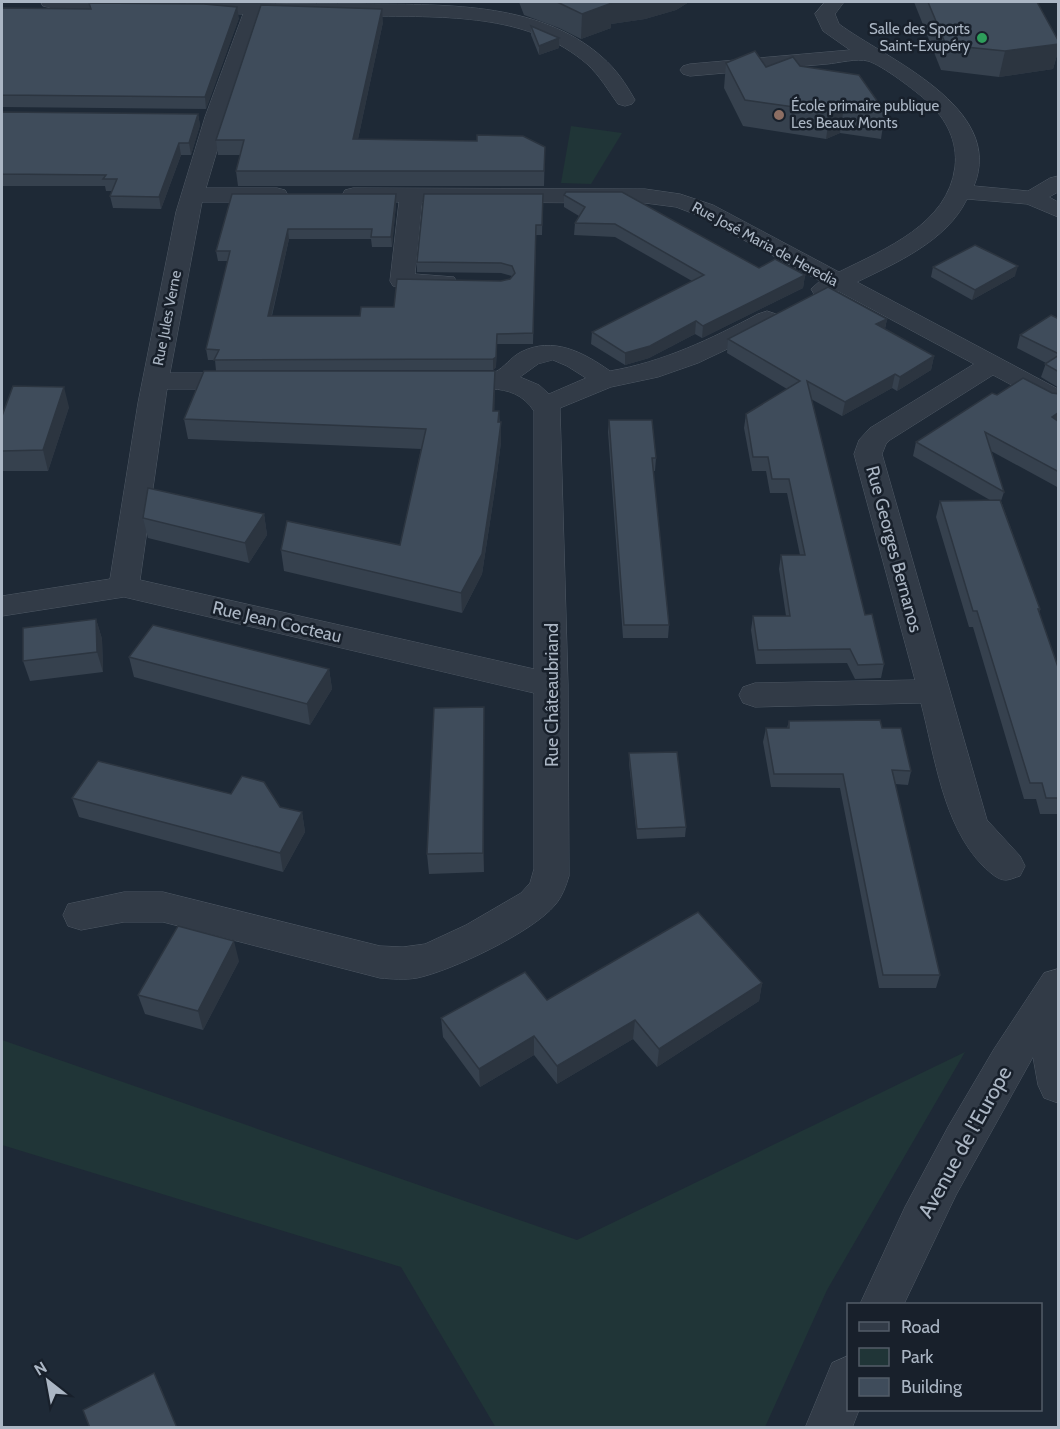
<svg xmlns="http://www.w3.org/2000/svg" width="1060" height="1429" viewBox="0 0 1060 1429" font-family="Cabin,sans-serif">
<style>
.green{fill:#203537}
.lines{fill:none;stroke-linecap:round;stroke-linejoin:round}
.minor-casing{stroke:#4f5965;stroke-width:1}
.minor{fill:#323b47;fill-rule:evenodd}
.wall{fill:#36414e}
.shaded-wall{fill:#2c3540}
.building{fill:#3f4c5b;stroke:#2c3540;stroke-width:1.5}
.leisure-dot{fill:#2e9e5b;stroke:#18202b;stroke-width:2}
.education-dot{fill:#8d6e63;stroke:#18202b;stroke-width:2}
.labels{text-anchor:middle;stroke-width:5;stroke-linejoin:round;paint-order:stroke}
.far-poi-label{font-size:15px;fill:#abb6c4;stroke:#18202b;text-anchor:end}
.far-street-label{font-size:15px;fill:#abb6c4;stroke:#18202b}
.street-label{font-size:18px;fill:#abb6c4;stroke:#18202b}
.near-street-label{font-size:21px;fill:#abb6c4;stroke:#18202b}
</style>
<rect width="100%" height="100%" fill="#1e2936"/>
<g class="green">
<path d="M571,126L622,133L591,184L561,183Z"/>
<path d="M2,1040L577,1240L965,1052L827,1290L765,1427L496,1428L401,1267L2,1145Z"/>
</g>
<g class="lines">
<defs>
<g id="minor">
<path d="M41,2H136L142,3L145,7L142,11L135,13L63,11L43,6Z"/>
<path d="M193,2C250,3 301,4 359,4C439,5 538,0 602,57C616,69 626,84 635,100L632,104L625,106L618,104C608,90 600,76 587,64C530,15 453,17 382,16C342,15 302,15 262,15L227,117L206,188H277L285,190L288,195L285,200L277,202H202L170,373H244L253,375L257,381L253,387L244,389H167L140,580L534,669V411C512,377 473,394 440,386L436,380L440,374C454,371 487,375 495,372C504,368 511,357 521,352C553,336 583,352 610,371C663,362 711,339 758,314L767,311L776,314L780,319L776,324L757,335L698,363L658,377L611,387L560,408L568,685L569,876C566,886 562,897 555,905C533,932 451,971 417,978C405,980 392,979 380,978L163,922H124L81,930L68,926L63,915L68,904L124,892H163L380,946L403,947L425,944L466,925L521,893L530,883L534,869V693L124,597L2,616V596L110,579L138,403L176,212L205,117L243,14L186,12L183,8L186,4ZM553,360L567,366L586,378L549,394L539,385L520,377L538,364Z"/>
<path d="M825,2H844L835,14L839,24C886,59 1006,107 974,186L1028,191L1050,178L1058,176V192L1049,197L1058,202V217L1027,204L967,199C947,241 896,263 857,282L1058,389V407L1049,405L993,375L890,440L886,444L882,454L987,820L1020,856L1025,866L1020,876C1016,877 1010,880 1006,880C997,880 990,872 983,866C943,825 935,757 921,703L755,707L743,703L739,695L743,687L755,683L915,680L854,454L859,440L870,428L974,364L838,291L823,296L814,294L811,289L820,281L697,215L676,207L645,203L422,202L415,274L454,277L457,282L454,287L445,289L393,286L390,281L399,202L345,200L342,195L345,190L353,188L645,189L680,194L713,205L839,272C885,249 948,224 955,167C958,141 946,119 928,102C916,91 882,65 868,61C857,58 838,63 827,64C781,68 736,72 690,76L683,74L680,70L683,66L690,64L850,50L823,31L815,14Z"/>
<path d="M1058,969V1103L1044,1098L1038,1085L1033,1057L956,1195L904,1304H860L905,1207L948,1127L994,1049L1044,973Z"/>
<path d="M848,1356V1410H859L852,1428H805L832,1363Z"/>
</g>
</defs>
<use href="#minor" class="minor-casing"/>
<use href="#minor" class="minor"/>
</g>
<g class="wall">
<path d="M519,2H689L676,10L645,19L611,24V28L581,39L559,28L524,15Z"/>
<path d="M914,2H1037L1059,44V48L1053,69L999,77L941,70Z"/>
<path d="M89,3L239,18L206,109L2,107V8L90,9Z"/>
<path d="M383,22L358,139L545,147L544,186H238L236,171L240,155H218L216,140Z"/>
<path d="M531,26L559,38V48L539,55L531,35Z"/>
<path d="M726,63L766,67L800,66L885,112L881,139L840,133L826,139L743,126L724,88Z"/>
<path d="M2,112L198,114L200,125L191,155H181L161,209L113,208L110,196L113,191H106L105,186H2Z"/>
<path d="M396,194V204L392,247H372L371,239H289L272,316H360L510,279L512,276L501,273L417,272V262L543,194L542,235H536L533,344H497L496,367L493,370L216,371L215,360H208L206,349L228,261H218L216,251Z"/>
<path d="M564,195L759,268L805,275L803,288L702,338L695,334L649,358L625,365L591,344L592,332L692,281L615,237L574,235L575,223L579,216L564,207Z"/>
<path d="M933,267L1015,276L972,300L931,277Z"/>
<path d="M887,319L885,329L934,356L931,370L897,391L892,388L842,416L811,399L865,615L884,664L881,678L855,679L847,663L756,664L751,630L753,616H786L779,569L781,555H800L787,493H770L766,471H752L744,428L746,414L787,389L727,353L728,339Z"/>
<path d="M1059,319V388L1041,377L1046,363L1017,348L1020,335Z"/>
<path d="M495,371L494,411H499L501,442L495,489L482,574L462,613L284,571L281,550L400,545L421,449L188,439L184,419Z"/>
<path d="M1052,393L1059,394V488L991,451L1004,492L1001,501L1040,609L1039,613L1059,670V814H1040L1036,799H1024L973,627H969L936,517L940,501L990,500L913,456L916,442L997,395Z"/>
<path d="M69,407L48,471H2V416Z"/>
<path d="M609,420L656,458L655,471H653L669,625L668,638H623L608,432Z"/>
<path d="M264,514L267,535L249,563L148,538L143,518Z"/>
<path d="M96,619L102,639L103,672L30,681L23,661Z"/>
<path d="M129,657L329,669L332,689L310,725L134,677Z"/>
<path d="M484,707V872L429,874L427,854Z"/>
<path d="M789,721L882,728L911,771L908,785L895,784L940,975L936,988H879L840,788L771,787L763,742L766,728H787Z"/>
<path d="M629,753L686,827L685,837L637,839L629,763Z"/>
<path d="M72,798L280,807L302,812L305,832L283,872L79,817Z"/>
<path d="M239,961L203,1030L145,1014L138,995Z"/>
<path d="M762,983L759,1001L657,1067L633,1039L557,1084L534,1055L480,1087L443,1037L441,1018L547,1000Z"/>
</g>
<g class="shaded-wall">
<path d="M612,2H689L676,10L645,19L611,24V28L581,39L582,14Z"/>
<path d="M237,7L239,18L206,109L205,97Z"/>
<path d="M382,9L383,22L355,153L353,139Z"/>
<path d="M559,38V48L539,55V46Z"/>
<path d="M1059,44V48L1053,69L999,77L1005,51Z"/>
<path d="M844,106L840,133L826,139L830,112Z"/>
<path d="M198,114L200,125L191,155L189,143Z"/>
<path d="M179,143L181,155L161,209L159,197Z"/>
<path d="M396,194V204L392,247L391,237Z"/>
<path d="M288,229L289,239L269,326L268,316Z"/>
<path d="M1018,266L1015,276L972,300L975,290Z"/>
<path d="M805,275L803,288L702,338L703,326Z"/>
<path d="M887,319L884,332L876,324Z"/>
<path d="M696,321L695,334L649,358L625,365V353Z"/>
<path d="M497,334L496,367L493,370V359Z"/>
<path d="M934,356L931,370L897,391L900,377Z"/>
<path d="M495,371V391L494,431L493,411Z"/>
<path d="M895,374L892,388L842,416L845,402Z"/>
<path d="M64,387L69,407L48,471L43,450Z"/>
<path d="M1059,412V423L1052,417Z"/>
<path d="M501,422V442L495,489L482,574L462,613L461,593Z"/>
<path d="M264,514L267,535L249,563L245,543Z"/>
<path d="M96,619L102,639L103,672L97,652Z"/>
<path d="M329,669L332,689L310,725L307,704Z"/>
<path d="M484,707V872L483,853Z"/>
<path d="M302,812L305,832L283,872L280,853Z"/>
<path d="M234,941L239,961L203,1030L198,1011Z"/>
<path d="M762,983L759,1001L657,1067L659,1049Z"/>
<path d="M635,1020L633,1039L557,1084V1066Z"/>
<path d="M534,1036V1055L480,1087L479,1069Z"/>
<path d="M154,1373L161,1388L177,1428Z"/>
</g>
<g class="building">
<path d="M557,2H612V3L582,14Z"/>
<path d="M928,2H1037L1059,42V44L1005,51L946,45Z"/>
<path d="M89,3L204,4L237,7L205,97L2,95V8L91,9Z"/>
<path d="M261,5L382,9L353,139L477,141V135L523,136L545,147L544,171H236L244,140H216Z"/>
<path d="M531,26L559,38L539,46Z"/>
<path d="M755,51L766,67L793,57L800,66L859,75L885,112L844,106L830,112L745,100L726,63Z"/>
<path d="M2,112L198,114L189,143H179L159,197L110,196L117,179H103L106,175L2,174Z"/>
<path d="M566,192H622L759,268L775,259L805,275L703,326L696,321L650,346L625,353L592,332L704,275L615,224L575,223L585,207L564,195Z"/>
<path d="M232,194H396L391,237H371L372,229H288L268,316H360L361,307H394L397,279L501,281L510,279L515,273L512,266L501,263L417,262L424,194H543L542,225H536L533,333L497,334L496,357L493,359L214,360L219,350L206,349L230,251H216Z"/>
<path d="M975,245L1018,266L975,290L933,267Z"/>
<path d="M828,287L887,319L876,324L934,356L900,377L895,374L845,402L807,381L865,615L872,614L884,664L858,665L850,649L758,650L753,616H790L781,555H805L789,479H772L768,457H753L746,414L800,381L728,339Z"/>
<path d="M1051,315L1059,319V354L1020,335Z"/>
<path d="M1059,355V372L1045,364Z"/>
<path d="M204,371H495L493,411H499L498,422H501L495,469L482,554L461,593L281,550L287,521L400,545L426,429L184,419Z"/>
<path d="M1023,378L1052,393L1059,394V412L1052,417L1059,422V472L985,432L1004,492L916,442L992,393L997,395Z"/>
<path d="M13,386L64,387L43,450L2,451V416Z"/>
<path d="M609,420H652L656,458H652L669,625H624Z"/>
<path d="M148,488L264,514L245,543L143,518Z"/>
<path d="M1000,500L1040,609H1038L1059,670V798H1046L1042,783H1030L977,611H973L940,501Z"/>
<path d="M96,619L97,652L23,661V628Z"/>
<path d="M153,625L329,669L307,704L129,657Z"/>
<path d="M484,707L483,853L427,854L434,708Z"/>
<path d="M880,720L882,728H901L911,771L892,770L940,975H883L843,774H774L766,728H789V721Z"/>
<path d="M677,752L686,827L637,829L629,753Z"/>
<path d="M98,761L231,794L242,776L264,782L280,807L302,812L280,853L72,798Z"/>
<path d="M698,912L762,983L659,1049L635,1020L557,1066L534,1036L479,1069L441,1018L525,972L547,1000Z"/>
<path d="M178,926L234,941L198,1011L138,995Z"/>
<path d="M154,1373L177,1428H90L83,1410Z"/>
</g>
<circle class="leisure-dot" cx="982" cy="38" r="6"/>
<circle class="education-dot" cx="779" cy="115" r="6"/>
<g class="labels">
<g class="far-poi-label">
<text x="970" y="34">Salle des Sports<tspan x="970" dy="17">Saint-Exupéry</tspan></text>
<text x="791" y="111" text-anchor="start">École primaire publique<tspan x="791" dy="17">Les Beaux Monts</tspan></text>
</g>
<g class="far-street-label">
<text transform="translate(765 244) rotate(28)" y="5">Rue José Maria de Heredia</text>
<text transform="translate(167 318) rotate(-79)" y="5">Rue Jules Verne</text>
</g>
<g class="street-label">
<text transform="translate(894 549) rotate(75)" y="6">Rue Georges Bernanos</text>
<text transform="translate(277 622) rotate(13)" y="6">Rue Jean Cocteau</text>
<text transform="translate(552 695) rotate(-90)" y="6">Rue Châteaubriand</text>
</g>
<g class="near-street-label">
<text transform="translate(965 1142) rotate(-61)" y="7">Avenue de l'Europe</text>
</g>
</g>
<rect width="1060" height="1429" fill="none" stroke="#abb6c4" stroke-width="6"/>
<rect x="847" y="1303" width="195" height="108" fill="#18202b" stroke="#535c68" stroke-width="1.5"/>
<rect x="859" y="1322" width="30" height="9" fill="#323b47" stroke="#535c68" stroke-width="1.5"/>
<text x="901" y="1333" font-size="18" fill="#abb6c4">Road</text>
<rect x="859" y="1348" width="30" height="18" fill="#203537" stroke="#535c68" stroke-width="1.5"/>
<text x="901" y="1363" font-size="18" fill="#abb6c4">Park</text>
<rect x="859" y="1378" width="30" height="18" fill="#3f4c5b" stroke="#535c68" stroke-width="1.5"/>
<text x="901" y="1393" font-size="18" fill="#abb6c4">Building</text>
<g transform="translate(48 1381) rotate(329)" stroke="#18202b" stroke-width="4.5" paint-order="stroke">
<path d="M0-4.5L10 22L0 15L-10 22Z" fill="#abb6c4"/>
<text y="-9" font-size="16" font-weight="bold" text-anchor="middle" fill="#abb6c4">N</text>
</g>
</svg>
